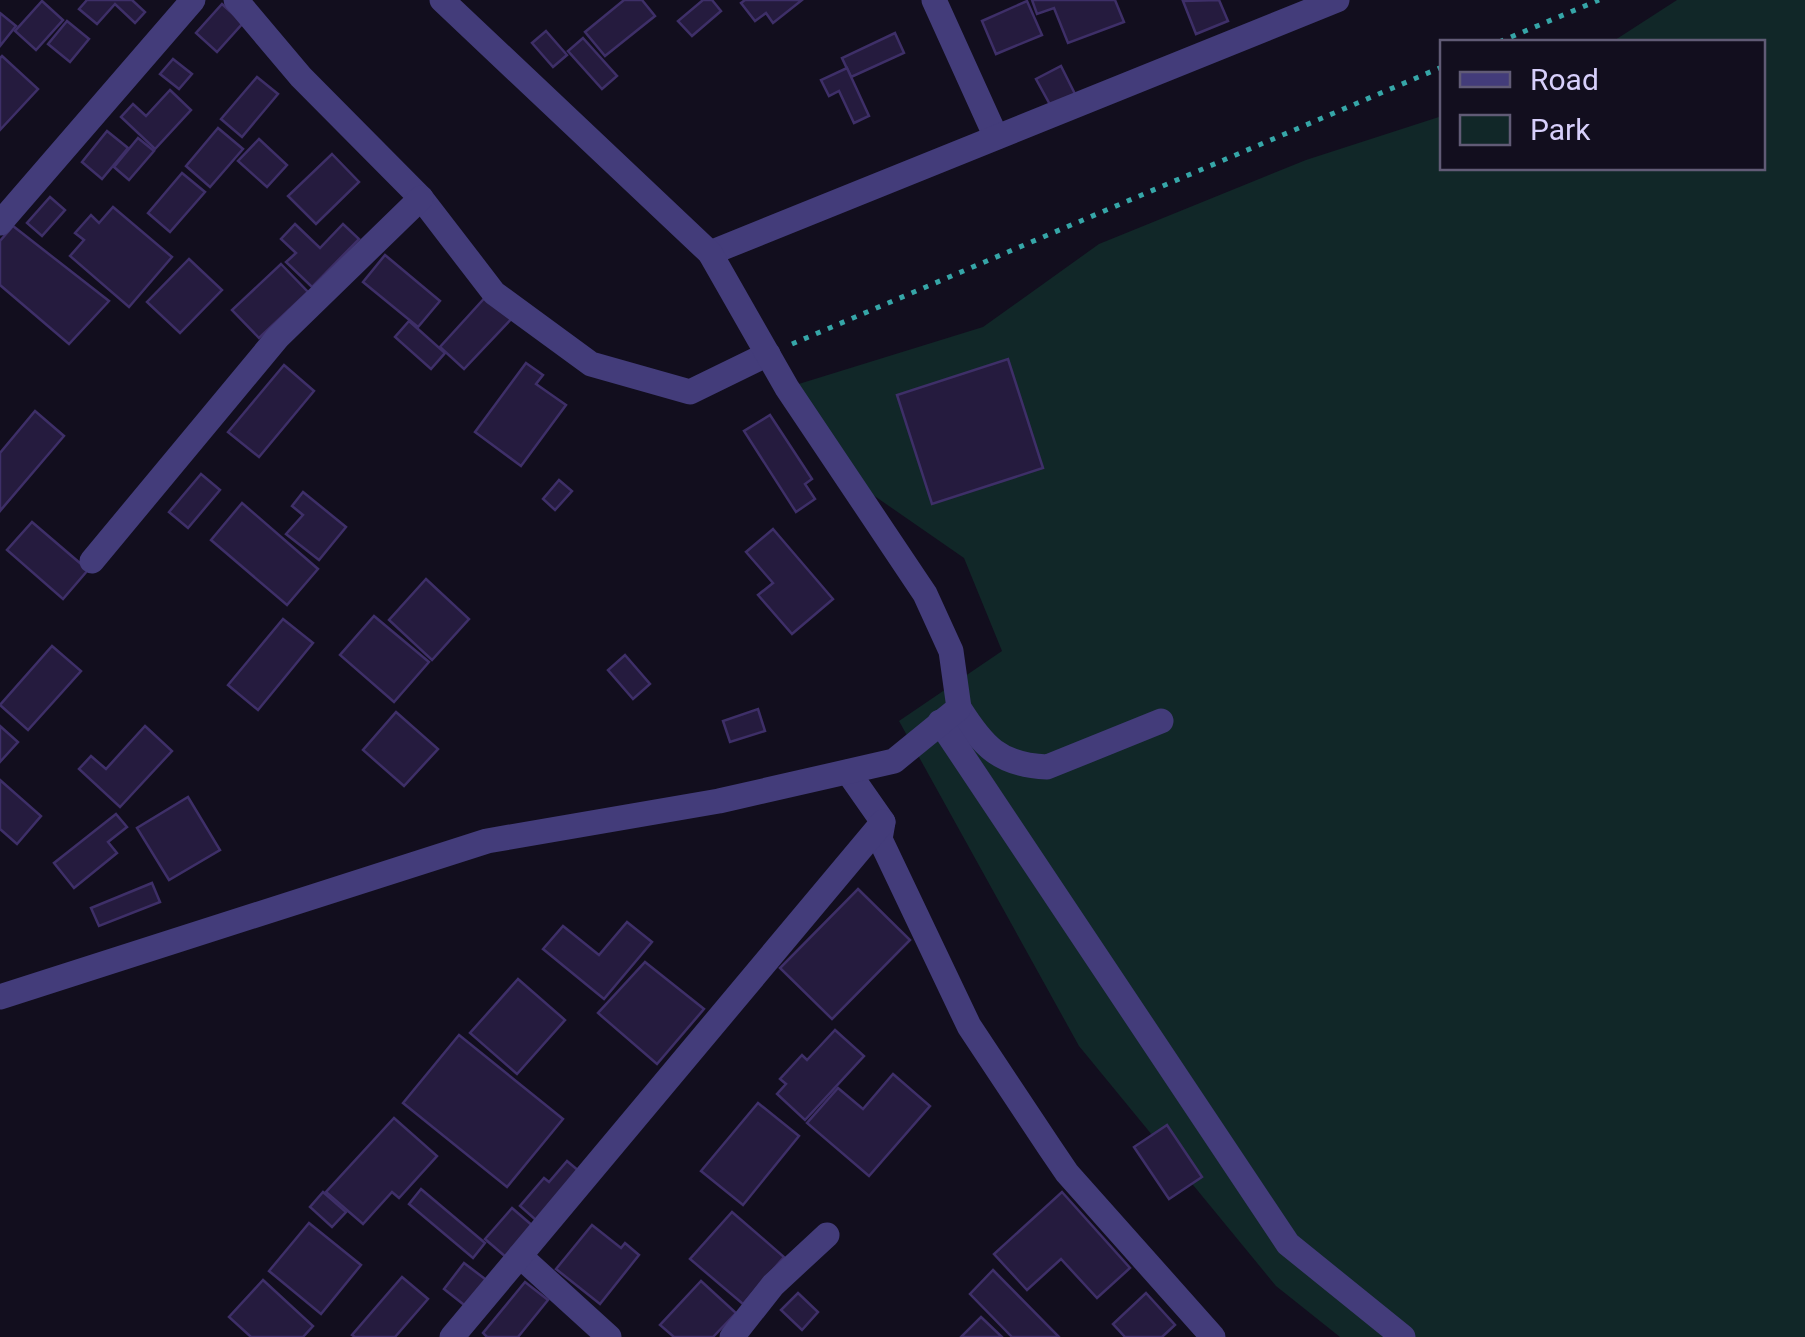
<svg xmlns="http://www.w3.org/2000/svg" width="1805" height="1337" viewBox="0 0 1805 1337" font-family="Roboto,sans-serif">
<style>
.green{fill:#112728}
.building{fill:#251b3e;stroke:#3e2f68;stroke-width:2.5}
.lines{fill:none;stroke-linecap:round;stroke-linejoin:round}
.path{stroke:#36a6a8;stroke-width:5;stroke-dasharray:5 8;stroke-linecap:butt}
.minor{stroke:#433c7a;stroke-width:25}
</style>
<rect width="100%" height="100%" fill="#120e1e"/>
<path class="green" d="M1677,0H1805V1337H1340L1276,1286L1079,1046L899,721L1002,651L964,558L850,479L789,387L983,327L1099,244L1306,160L1442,116V168H1762V42H1612Z"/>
<g class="building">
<path d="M87,0H132L145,12L135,23L115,4L97,24L79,9Z"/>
<path d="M624,0H642L655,16L605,56L585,32Z"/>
<path d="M703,0H712L721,11L692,36L678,21Z"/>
<path d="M745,0H802L773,23L766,13L755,21L741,3Z"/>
<path d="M1032,0H1115L1124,22L1068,43L1054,8L1037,14Z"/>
<path d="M1219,0L1228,21L1196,34L1183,1Z"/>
<path d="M42,1L63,20L36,50L15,31Z"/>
<path d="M1027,1L1042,35L996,54L982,21Z"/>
<path d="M222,4L243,23L217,52L196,33Z"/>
<path d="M0,13L16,26L0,46Z"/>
<path d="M67,21L89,39L70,62L48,44Z"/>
<path d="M546,31L567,55L553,67L532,43Z"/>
<path d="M895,33L904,53L851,77L842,58Z"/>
<path d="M583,38L617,76L602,89L568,51Z"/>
<path d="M2,56L38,89L0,130V58Z"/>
<path d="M173,59L192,74L179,89L160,74Z"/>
<path d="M1061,66L1077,98L1053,110L1036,79Z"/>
<path d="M847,68L869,116L854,123L839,91L829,96L821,80Z"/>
<path d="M257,77L278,94L242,137L221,119Z"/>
<path d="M170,90L191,110L155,149L121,117L133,104L146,116Z"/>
<path d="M218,128L243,149L210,187L186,166Z"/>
<path d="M107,131L128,148L102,179L82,162Z"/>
<path d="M138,138L154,151L129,180L114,167Z"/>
<path d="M259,139L287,165L267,187L238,161Z"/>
<path d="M332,154L359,182L316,224L288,196Z"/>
<path d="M182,173L205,192L170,232L148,213Z"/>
<path d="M50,197L65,210L42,236L27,223Z"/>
<path d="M113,207L172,257L129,307L70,256L84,240L75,233L91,215L99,223Z"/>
<path d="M295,224L320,248L343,224L359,239L312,287L286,262L296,253L281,239Z"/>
<path d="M13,226L109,301L69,344L0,285V241Z"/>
<path d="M385,255L440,301L418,327L363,282Z"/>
<path d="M189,259L222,290L180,333L147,302Z"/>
<path d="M281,264L308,292L259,338L232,310Z"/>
<path d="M491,291L516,314L464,369L440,347Z"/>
<path d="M409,321L445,353L431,369L395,337Z"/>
<path d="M1008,359L1043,468L932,504L897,395Z"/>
<path d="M526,363L543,375L536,384L566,405L521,466L475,432Z"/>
<path d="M284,365L314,391L259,457L228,432Z"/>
<path d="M35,411L64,436L0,511V453Z"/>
<path d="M770,415L812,479L805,484L815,499L796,512L744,431Z"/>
<path d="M201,474L220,490L188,528L169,512Z"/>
<path d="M559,480L572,491L555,510L543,499Z"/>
<path d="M303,492L346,527L319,560L286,534L303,515L292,506Z"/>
<path d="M242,503L318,569L287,605L211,540Z"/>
<path d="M32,522L88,570L63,599L7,550Z"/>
<path d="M773,529L833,599L792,634L758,595L773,583L746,552Z"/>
<path d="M426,579L469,619L432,660L389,620Z"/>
<path d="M374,616L429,662L394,702L340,655Z"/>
<path d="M283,619L313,643L258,710L228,685Z"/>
<path d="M52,646L81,671L28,730L0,705Z"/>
<path d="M625,655L650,684L633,699L608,670Z"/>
<path d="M758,709L765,731L730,742L723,721Z"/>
<path d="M396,712L438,749L404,786L363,750Z"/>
<path d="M0,726L18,742L0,762Z"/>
<path d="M145,726L172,751L120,807L79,769L91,756L106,769Z"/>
<path d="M0,780L41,816L17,844L0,829Z"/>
<path d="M188,797L220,850L169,880L137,828Z"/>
<path d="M116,814L127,827L108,842L117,853L74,888L54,863Z"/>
<path d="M152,883L160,902L99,926L91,908Z"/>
<path d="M858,889L910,940L832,1019L780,968Z"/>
<path d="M627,922L652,942L604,999L543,949L563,926L599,955Z"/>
<path d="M645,962L704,1009L657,1064L598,1013Z"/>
<path d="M518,979L565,1020L517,1074L470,1033Z"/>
<path d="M835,1030L864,1056L805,1120L777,1094L786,1084L780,1079L802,1055L807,1060Z"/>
<path d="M459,1035L563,1119L507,1187L403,1103Z"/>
<path d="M893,1074L930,1106L869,1176L807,1123L838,1088L863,1109Z"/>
<path d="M758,1103L799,1136L743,1205L701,1171Z"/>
<path d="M394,1118L437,1156L399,1198L392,1192L363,1224L326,1192Z"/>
<path d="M1167,1125L1202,1177L1169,1199L1134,1147Z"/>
<path d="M567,1161L580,1172L537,1221L520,1206L544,1178L549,1182Z"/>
<path d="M421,1189L485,1243L473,1258L409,1204Z"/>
<path d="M323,1192L346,1212L332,1227L310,1207Z"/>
<path d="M1062,1192L1130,1268L1097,1298L1061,1259L1027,1290L994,1254Z"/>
<path d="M512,1208L534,1227L507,1258L485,1239Z"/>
<path d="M732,1212L784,1257L743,1304L690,1259Z"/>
<path d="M309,1223L361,1265L321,1314L269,1271Z"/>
<path d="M592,1225L621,1248L625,1243L639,1255L600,1304L556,1269Z"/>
<path d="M464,1263L489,1282L468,1308L444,1289Z"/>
<path d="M993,1270L1059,1337H1012L970,1294Z"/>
<path d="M402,1277L428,1299L395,1337H355L352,1335Z"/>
<path d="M263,1280L313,1326L303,1337H251L229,1317Z"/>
<path d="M701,1281L736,1313L713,1337H674L660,1325Z"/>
<path d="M525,1282L548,1300L518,1337H487L483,1333Z"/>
<path d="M798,1293L818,1312L802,1330L781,1310Z"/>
<path d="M1146,1293L1175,1325L1162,1337H1125L1113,1324Z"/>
<path d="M981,1317L1002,1337H961Z"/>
</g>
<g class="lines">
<g class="path">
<path d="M1499,42L1599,0"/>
<path d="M792,344L1442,67"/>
</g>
<g class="minor">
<path d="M236,0L301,77L421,198L494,293L591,364L690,392L768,354"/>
<path d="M934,0L996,137"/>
<path d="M0,223L193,0"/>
<path d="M710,253L1337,0"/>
<path d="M92,561L278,337L421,198"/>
<path d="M959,708C983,746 999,765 1047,767L1161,721"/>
<path d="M940,722L1288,1244L1403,1337"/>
<path d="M848,772L883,822L880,839L969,1026L1050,1148L1067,1173L1213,1337"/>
<path d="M0,997L487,841L719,801L894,761L959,708L951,651L925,594L787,388L710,253L442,0"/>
<path d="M520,1256L609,1337"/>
<path d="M452,1337L883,822"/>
<path d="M732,1337L773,1285L827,1235"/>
</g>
</g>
<rect x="1440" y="40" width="325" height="130" fill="#120e1e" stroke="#615b76" stroke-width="2.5"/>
<rect x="1460" y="72" width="50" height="15" fill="#433c7a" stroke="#615b76" stroke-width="2.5"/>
<text x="1530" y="90" font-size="30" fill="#d7cffb">Road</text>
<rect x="1460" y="115" width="50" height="30" fill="#112728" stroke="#615b76" stroke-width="2.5"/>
<text x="1530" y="140" font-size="30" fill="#d7cffb">Park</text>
</svg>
